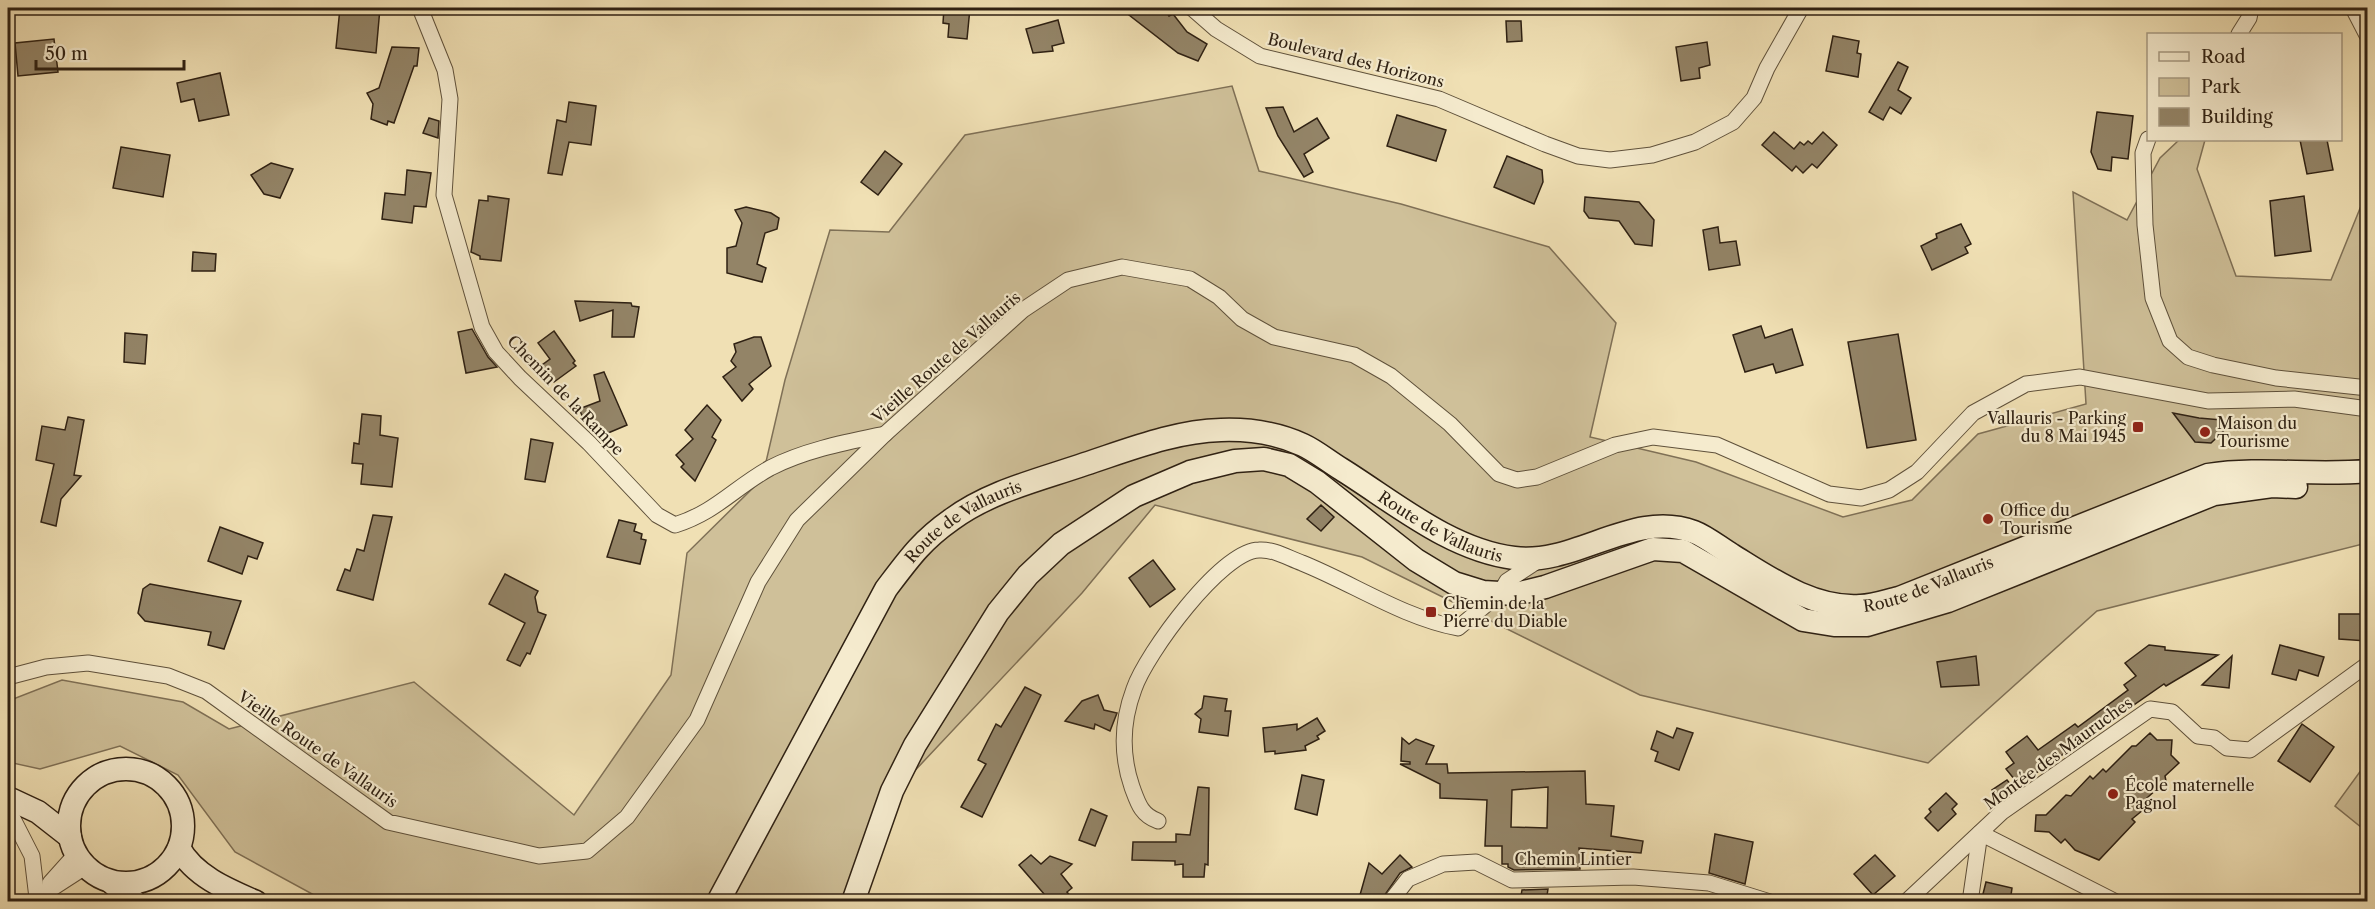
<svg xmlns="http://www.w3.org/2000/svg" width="2375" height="909" viewBox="0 0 2375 909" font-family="'Libre Caslon Text',serif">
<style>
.green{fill:#cfc099;stroke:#7f7056;stroke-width:1.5}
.building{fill:#938467;stroke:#2f2113;stroke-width:1.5;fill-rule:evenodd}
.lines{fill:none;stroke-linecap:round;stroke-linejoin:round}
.street-casing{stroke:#5f513b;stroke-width:17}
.secondary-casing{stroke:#2f2113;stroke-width:25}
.street{stroke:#f5ebce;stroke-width:15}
.secondary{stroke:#f5ebce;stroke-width:22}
.poi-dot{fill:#8f2418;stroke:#f5ebce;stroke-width:2}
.labels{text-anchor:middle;stroke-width:4.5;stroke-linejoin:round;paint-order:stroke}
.street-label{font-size:16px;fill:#2f2113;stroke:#f5ebce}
.poi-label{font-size:16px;fill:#2f2113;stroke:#f5ebce;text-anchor:start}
</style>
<rect width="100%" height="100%" fill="#f0e0b4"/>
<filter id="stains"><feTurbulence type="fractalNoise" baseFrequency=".00333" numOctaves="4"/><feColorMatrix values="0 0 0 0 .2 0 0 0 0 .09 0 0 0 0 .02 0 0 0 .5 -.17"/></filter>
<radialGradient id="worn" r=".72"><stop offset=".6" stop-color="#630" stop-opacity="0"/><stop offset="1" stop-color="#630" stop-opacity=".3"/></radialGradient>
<g class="green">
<path d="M1232,86L1259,171L1401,204L1549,247L1616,323L1590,437L1696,462L1843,517L1912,500L1978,434L2086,404L2073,192L2127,220L2160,158L2179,140H2205L2197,169L2236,276L2331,280L2363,201H2367L2368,523L2363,544L2097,611L1928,763L1640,695L1362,557L1155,505L1082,593L907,779L848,901H325L235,852L178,775L120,746L40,769L8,762V701L62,680L183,702L229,729L414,682L574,815L671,675L687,553L762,479L785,380L830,230L889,232L965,135Z"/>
<path d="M2367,762V832L2335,806Z"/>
</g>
<g class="building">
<path d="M340,8H380L376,53L336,48Z"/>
<path d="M944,8H970L967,39L948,37L949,24L943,23Z"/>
<path d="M1120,8H1164L1169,16L1173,14L1187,32L1207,44L1198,61L1178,53Z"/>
<path d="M1058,20L1064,43L1052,46L1053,51L1033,53L1026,29Z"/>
<path d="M1506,21H1521L1522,41L1507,42Z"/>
<path d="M1833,36L1859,41L1857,53L1861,54L1858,77L1826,71Z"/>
<path d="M54,39L58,72L18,76L15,43Z"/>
<path d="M1707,42L1710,65L1699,68L1700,78L1681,81L1676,47Z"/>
<path d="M392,47L419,48L417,66H414L394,123L388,121L387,125L371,119L373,104L367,93L379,88Z"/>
<path d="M1898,62L1908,67L1898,90L1911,98L1901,114L1890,107L1883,120L1869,112Z"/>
<path d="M220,73L229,115L199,121L194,99L181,102L177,83Z"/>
<path d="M569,102L596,106L591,145L569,142L562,175L548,173L557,120L566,122Z"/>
<path d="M1283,107L1294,132L1317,118L1329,138L1304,154L1313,172L1304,177L1278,136L1266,108Z"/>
<path d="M2097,112L2133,116L2128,159L2112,157L2111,171L2098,169L2091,152Z"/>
<path d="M1397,115L1446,130L1436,161L1387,146Z"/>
<path d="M429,118L439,121L438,138L423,133Z"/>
<path d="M1774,132L1794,149L1800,142L1804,145L1808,141L1812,144L1823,132L1837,145L1817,168L1812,164L1803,173L1796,166L1792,171L1762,145Z"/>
<path d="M2300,140H2327L2333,170L2307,174Z"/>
<path d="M121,147L170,155L163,197L113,188Z"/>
<path d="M885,151L902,164L878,195L861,182Z"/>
<path d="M1507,156L1542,170L1543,182L1534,204L1494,187Z"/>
<path d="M271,163L293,169L280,198L264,194L251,175Z"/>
<path d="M407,170L431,173L426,207L414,206L412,223L382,219L385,193L405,195Z"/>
<path d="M488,196L509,199L501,261L480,259V256L471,252L479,200L488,201Z"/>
<path d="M2304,196L2311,251L2275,256L2270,201Z"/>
<path d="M1585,197L1639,202L1654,220L1652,246L1635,244L1619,221L1589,218L1584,211Z"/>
<path d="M746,207L771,213L779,218L777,229L765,233L757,264L766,268L762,282L727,273V248L736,246L742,223L735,210Z"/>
<path d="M1961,224L1971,244L1965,247L1968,253L1932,270L1921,246L1937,238L1936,234Z"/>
<path d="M1718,227L1720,243L1736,241L1740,265L1709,270L1703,230Z"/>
<path d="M193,252L216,254L215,271H192Z"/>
<path d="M575,301L631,303L632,306L639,307L634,337H612L613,310L580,321Z"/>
<path d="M1761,326L1765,338L1792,329L1803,365L1776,373L1773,364L1745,372L1733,335Z"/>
<path d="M472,329L488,357L497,367L466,373L458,332Z"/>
<path d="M554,331L575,361L573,363L576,366L554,382L542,365L550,359L538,343Z"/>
<path d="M125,333L147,335L145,364L124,362Z"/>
<path d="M1898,334L1916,440L1867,448L1848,342Z"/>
<path d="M754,337H761L771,366L749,384L753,389L742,401L723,377L736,367L731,361L736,352L734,344Z"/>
<path d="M604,372L627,425L601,436L596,422L587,426L579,409L600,401L594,375Z"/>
<path d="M707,405L721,420L712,437L716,440L711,450L695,481L681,467L684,464L676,455L693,439L685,430Z"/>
<path d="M2173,413L2199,418L2234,421L2211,443L2195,442Z"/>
<path d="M362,414L381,416L380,435L398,438L392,487L361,484L363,464L352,463L354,443L359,444Z"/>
<path d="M68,417L84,420L74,475L81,476L61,499L56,526L41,522L54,464L36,460L42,426L65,430Z"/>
<path d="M531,439L553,443L545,482L525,479Z"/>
<path d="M1321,505L1334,517L1321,531L1307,519Z"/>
<path d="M373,515L392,517L373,600L337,590L345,569L350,571L357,549L364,551Z"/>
<path d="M619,520L636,524L634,531L642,534L641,539L646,540L640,564L607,557Z"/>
<path d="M220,527L263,543L257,559L248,556L242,574L208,561Z"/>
<path d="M1153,560L1175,589L1150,607L1129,578Z"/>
<path d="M505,574L538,591L535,597L538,612L546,615L530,654L527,653L520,666L507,660L525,623L489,604Z"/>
<path d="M150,584L241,601L224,649L208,645L211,632L145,621L138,613L143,589Z"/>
<path d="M2339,614H2367V641L2339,639Z"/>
<path d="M2149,645L2165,647V650L2218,655L2166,686L2164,684L2019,785L2006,769L2014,763L2006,752L2027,736L2038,750L2075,724L2078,727L2128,690L2124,685L2136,676L2125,663Z"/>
<path d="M2280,645L2324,657L2318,676L2299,670L2296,680L2272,674Z"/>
<path d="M1976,656L1979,685L1941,687L1937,662Z"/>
<path d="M2232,656L2229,688L2202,685Z"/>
<path d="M1025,687L1041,695L982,817L961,807L986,764L978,760L996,724L1001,727Z"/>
<path d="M1098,695L1104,710L1117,713L1110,731L1095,724L1094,729L1065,721L1082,701Z"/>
<path d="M1204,696L1227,699L1225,711H1231L1228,736L1199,732L1201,719L1195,714L1202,708Z"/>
<path d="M1317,718L1325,731L1317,736L1319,739L1305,746L1306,750L1275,754V751L1265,752L1263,728L1297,724V730Z"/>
<path d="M2302,724L2334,747L2310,782L2278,761Z"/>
<path d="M1677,728L1693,733L1679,770L1655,761L1658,752L1651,749L1657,731L1673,738Z"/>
<path d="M2150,733L2157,740H2172L2171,755L2179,763L2165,776L2166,781L2139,805L2143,810L2132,819L2135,822L2099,860L2075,850L2065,839L2061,843L2049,832L2035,831L2036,815H2046L2066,795L2071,796L2090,776L2093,779L2103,769L2106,772L2132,746H2136Z"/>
<path d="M1402,738L1409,744L1416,739L1434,746L1426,764H1447L1448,773L1585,771L1586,804L1614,806L1611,836L1643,841L1641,853L1579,848L1580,869L1514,870L1508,867V864H1502V846H1485L1487,800L1440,798V784L1400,764H1410V762L1401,761ZM1548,787L1547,828L1511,827L1512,790Z"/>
<path d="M1302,775L1324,780L1317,815L1295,809Z"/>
<path d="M2007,780L2016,791L2001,801L1992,790Z"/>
<path d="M1198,787L1209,788L1208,865L1205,864L1204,877H1183V864L1175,865V861L1132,860L1133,842H1176V834L1190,835Z"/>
<path d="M1946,793L1957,804L1952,809L1956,814L1938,831L1925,818L1931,812L1929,809Z"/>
<path d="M1091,809L1107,816L1095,846L1079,840Z"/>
<path d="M1715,834L1753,842L1745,884L1709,873Z"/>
<path d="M1031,855L1041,864L1050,856L1072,864L1061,874L1072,888L1067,892L1075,902H1051L1019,865Z"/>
<path d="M1400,855L1412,867L1400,873L1380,902H1358L1369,863L1382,874Z"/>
<path d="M1875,855L1895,876L1873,895L1854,874Z"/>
<path d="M1986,882L2012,888L2010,902H1981Z"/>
<path d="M1548,889L1546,902H1520L1522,890Z"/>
</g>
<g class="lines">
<defs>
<g id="street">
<path d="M420,8L445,70L450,99L444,195L482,327L496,352L520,378L589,443L657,515L675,525C716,512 734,488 770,468C805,450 847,442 885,434"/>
<path d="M1192,8L1216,29L1260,56L1439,99L1545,144L1578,156L1610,160L1652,155L1695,142L1733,122L1754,98L1767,68L1801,8"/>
<path d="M2353,8L2368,37"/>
<path d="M2239,34L2249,18L2251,8"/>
<path d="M2148,139L2143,153L2145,225L2153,298L2170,341L2188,357L2213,365L2276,378L2368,388"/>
<path d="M8,677L46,667L88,663L168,676L206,691L388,822L539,856L587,851L627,817L697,720L758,582L797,520L885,434L1023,310L1068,280L1122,267L1190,279L1219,297L1242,319L1274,337L1354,355L1391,376L1450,424L1499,474L1517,480L1537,477L1615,445L1653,437L1717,445L1829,494L1861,498L1889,490L1917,472L1973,413L2026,384L2080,377L2208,401L2294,399L2368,409"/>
<path d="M8,809L32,856L37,898"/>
<path d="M1158,821C1141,815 1138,803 1132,787C1121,755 1122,721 1134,689C1146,654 1221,551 1259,550C1274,549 1288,558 1302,563C1354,584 1402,617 1458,628L1500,593L1507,581L1539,560"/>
<path d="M1980,833L2116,902"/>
<path d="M50,883L76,854"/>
<path d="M31,902L85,867"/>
<path d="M1390,902L1408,879L1443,864L1476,862L1512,880L1633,877L1709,883L1770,902"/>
<path d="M1906,902L2002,812L2150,709L2172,712L2198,736L2214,738L2227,748L2250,750L2368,664"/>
<path d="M1970,902L1980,833"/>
</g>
<g id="secondary">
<circle cx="126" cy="826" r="57"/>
<path d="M8,798L38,812L70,837"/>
<path d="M179,848C194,876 228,890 256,902"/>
<path d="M111,882L135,902"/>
<path id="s1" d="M718,902L886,589C908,560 921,541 951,520C990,491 1039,480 1085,464C1128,450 1175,431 1221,430C1249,429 1277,433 1303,445C1316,451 1328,461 1341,469C1394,502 1450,550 1514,558C1576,566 1633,509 1694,532C1707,537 1720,548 1732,555C1771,579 1813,609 1860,606C1873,606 1886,601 1899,598L2208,475C2261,467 2314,476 2368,471"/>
<path d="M853,902L892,791L915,745L998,612L1028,575L1061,544L1134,496L1190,472L1235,461L1264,459L1289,465L1317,482L1416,560L1454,583L1483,592L1516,594L1545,587L1653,549L1683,551L1803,620L1834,625H1867L1948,601L2214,494L2272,486L2296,487"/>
</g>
</defs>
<use href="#street" class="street-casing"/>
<use href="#secondary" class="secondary-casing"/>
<use href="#street" class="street"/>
<use href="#secondary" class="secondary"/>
</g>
<g class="poi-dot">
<rect x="2132" y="421" width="12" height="12" rx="3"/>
<circle cx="2205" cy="432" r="6"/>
<circle cx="1988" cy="519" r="6"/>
<rect x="1425" y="606" width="12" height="12" rx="3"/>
<circle cx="2113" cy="794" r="6"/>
</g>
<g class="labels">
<g class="street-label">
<text transform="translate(1356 60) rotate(14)" y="6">Boulevard des Horizons</text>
<text transform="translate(946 357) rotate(-41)" y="6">Vieille Route de Vallauris</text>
<text transform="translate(566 395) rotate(46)" y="6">Chemin de la Rampe</text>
<text dy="6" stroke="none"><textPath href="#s1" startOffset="460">Route de Vallauris</textPath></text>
<text dy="6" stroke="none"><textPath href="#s1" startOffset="982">Route de Vallauris</textPath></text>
<text dy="6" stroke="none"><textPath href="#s1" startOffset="1504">Route de Vallauris</textPath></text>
<text transform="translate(318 749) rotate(35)" y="6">Vieille Route de Vallauris</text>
<text transform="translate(2058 753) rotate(-36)" y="6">Montée des Mauruches</text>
<text x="1573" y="865">Chemin Lintier</text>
</g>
<g class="poi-label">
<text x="2126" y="424" text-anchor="end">Vallauris - Parking<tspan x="2126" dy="18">du 8 Mai 1945</tspan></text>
<text x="2217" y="429">Maison du<tspan x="2217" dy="18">Tourisme</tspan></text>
<text x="2000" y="516">Office du<tspan x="2000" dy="18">Tourisme</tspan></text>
<text x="1443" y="609">Chemin de la<tspan x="1443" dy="18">Pierre du Diable</tspan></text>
<text x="2125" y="791">École maternelle<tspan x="2125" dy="18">Pagnol</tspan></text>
</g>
</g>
<rect width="2375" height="909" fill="none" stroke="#f0e0b4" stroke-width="30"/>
<rect x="9" y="9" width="2357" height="891" fill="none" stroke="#2f2113" stroke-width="3"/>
<rect x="15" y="15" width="2345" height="879" fill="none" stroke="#2f2113" stroke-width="1.5"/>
<rect x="2147" y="33" width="195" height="108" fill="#f5ebce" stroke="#a69a83" stroke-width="1.5"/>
<rect x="2159" y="52" width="30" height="9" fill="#f5ebce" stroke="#a69a83" stroke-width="1.5"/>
<text x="2201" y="63" font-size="18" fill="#2f2113">Road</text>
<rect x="2159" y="78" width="30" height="18" fill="#cfc099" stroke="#a69a83" stroke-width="1.5"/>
<text x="2201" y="93" font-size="18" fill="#2f2113">Park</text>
<rect x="2159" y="108" width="30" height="18" fill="#938467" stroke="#a69a83" stroke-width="1.5"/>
<text x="2201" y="123" font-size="18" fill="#2f2113">Building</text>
<path d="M36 60v9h148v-9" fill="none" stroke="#2f2113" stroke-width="3"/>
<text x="45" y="60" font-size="18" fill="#2f2113" stroke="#f5ebce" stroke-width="4.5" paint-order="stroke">50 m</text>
<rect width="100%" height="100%" filter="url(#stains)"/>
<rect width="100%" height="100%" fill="url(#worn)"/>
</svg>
